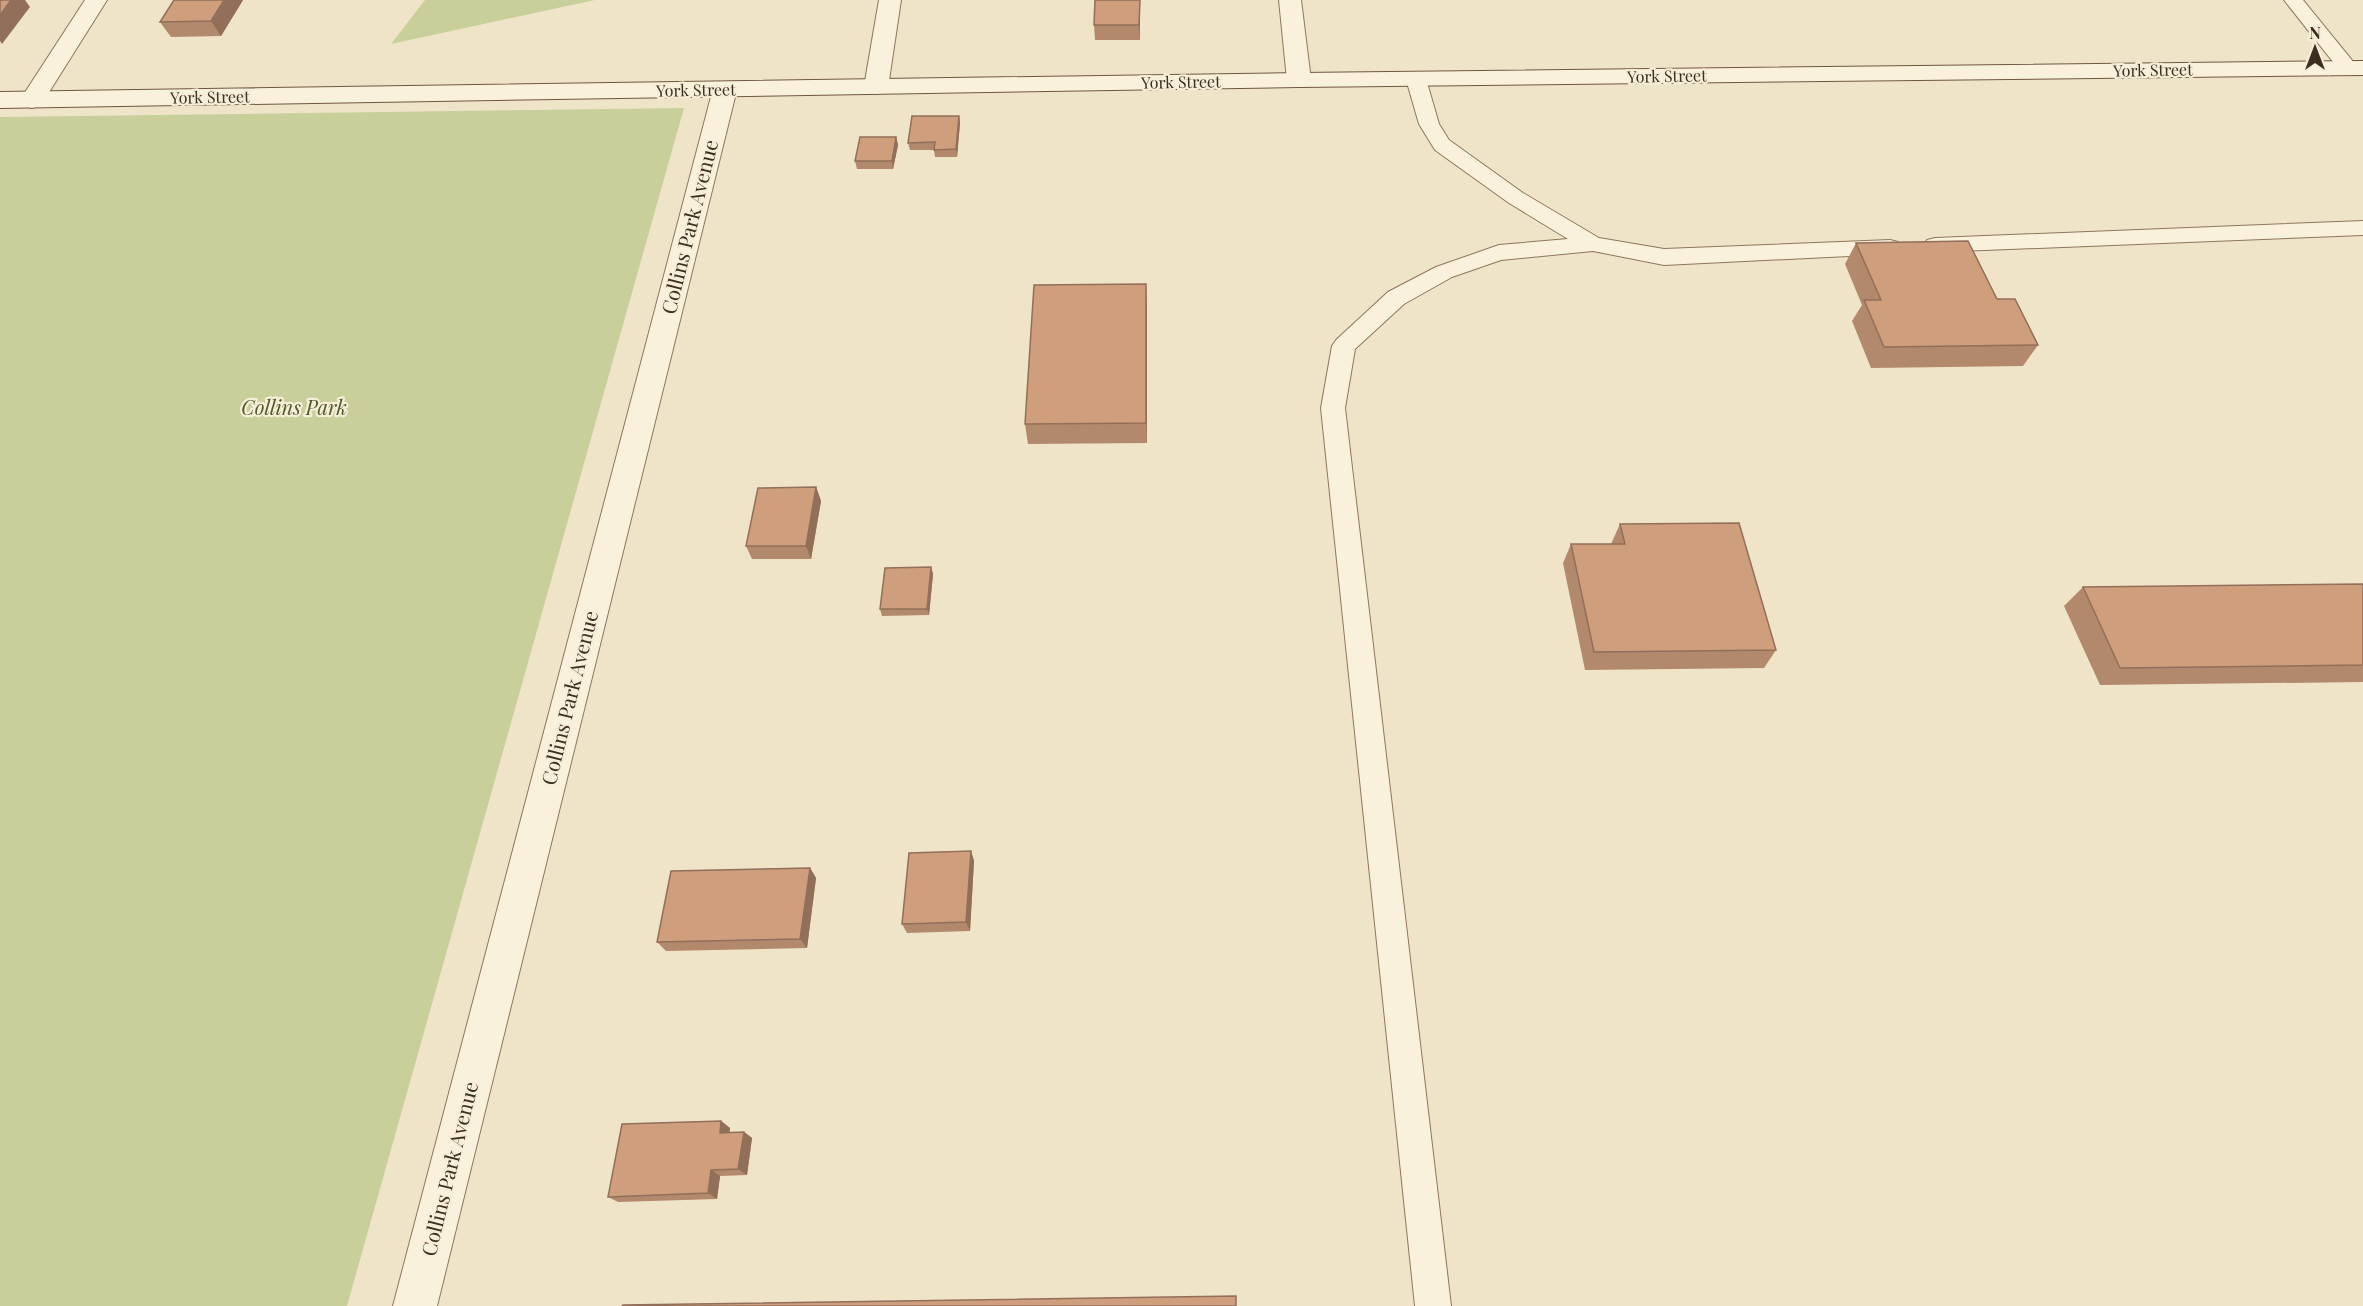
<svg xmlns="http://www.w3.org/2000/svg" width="2363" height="1306" viewBox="0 0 2363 1306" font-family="'Playfair Display',serif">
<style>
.green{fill:#c9cf9b}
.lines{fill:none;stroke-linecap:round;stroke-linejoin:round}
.lane-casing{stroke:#8d765c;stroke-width:2}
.street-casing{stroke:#8d765c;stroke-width:2}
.secondary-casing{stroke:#6f573f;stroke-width:2}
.lane{fill:#faf1dc;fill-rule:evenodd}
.street{fill:#faf1dc;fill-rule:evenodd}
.secondary{fill:#faf1dc;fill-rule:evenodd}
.wall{fill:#b2896c}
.shaded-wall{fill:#916f58}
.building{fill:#cf9f7d;stroke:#916f58;stroke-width:1.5}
.labels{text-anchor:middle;stroke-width:4.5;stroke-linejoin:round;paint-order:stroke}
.far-street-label{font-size:16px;fill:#3d2e20;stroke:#f7eed8}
.street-label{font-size:20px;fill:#3d2e20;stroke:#f7eed8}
.park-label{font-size:20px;font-style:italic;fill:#4d5a26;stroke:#f7eed8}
</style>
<rect width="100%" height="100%" fill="#f0e4c8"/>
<g class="green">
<path d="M425,0H595L391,44Z"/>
<path d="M684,108L347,1306H0V117Z"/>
</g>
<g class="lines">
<defs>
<g id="lane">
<path d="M2284,0H2303L2355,64L2358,68L2355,72H2341Z"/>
<path d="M1416,73L1423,75L1426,79L1439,124L1449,140L1523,193L1599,238L1664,249L1890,240L1898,242L1901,247L1898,252L1890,254L1664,265L1593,251L1501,260L1452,277L1404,304L1355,349L1345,408L1451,1306H1415L1321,408L1332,346L1336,340L1388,292L1436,267L1499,245L1568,239L1509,203L1435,150L1419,124L1406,79L1409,75Z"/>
<path d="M2363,221V235L1935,252L1927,250L1924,245L1927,240L1935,238Z"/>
</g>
<g id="street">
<path d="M85,0H107L41,105L32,108L23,105L20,100Z"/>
<path d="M879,0H901L888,87L885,92L876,94L867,92L864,87Z"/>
<path d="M1279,0H1301L1311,80L1307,85L1299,87L1291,85L1287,80Z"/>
<path d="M725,82L734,84L737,89L437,1306H393L713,89L716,84Z"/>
</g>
<path id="secondary" d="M2363,61V75L1299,87L0,108V92L1299,73Z"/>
</defs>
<use href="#lane" class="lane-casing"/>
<use href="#street" class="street-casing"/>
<use href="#secondary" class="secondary-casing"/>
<use href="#lane" class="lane"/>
<use href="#street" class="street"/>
<use href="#secondary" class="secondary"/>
</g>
<g class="wall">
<path d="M243,0L221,36L171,37L160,22Z"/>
<path d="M1095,0H1140V40H1095L1094,25Z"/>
<path d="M959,116L960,123L957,157H935L934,150H910L908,143Z"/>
<path d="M896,137L898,145L893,169H857L855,161Z"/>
<path d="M1856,243L1997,299L2038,345L2023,366L1871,368L1852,321L1862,305L1845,264Z"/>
<path d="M1146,284L1147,443L1028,444L1025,424Z"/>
<path d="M816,487L821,501L811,559H752L746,546Z"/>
<path d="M1620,524L1776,650L1764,668L1585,670L1563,563L1571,544H1611Z"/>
<path d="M931,567L933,574L929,615L882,616L880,609Z"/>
<path d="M2363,584V682L2100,685L2064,606L2083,587Z"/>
<path d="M971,851L974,861L970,931L907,933L902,924Z"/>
<path d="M810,868L816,878L807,948L666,951L657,942Z"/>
<path d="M721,1121L730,1128L729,1132H744L752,1138L747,1175L720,1176L717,1199L618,1202L608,1197Z"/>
</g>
<g class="shaded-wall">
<path d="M11,0H25L30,7L2,44L0,41V15Z"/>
<path d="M224,0H243L221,36L211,21Z"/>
<path d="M1140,0V40L1139,25Z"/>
<path d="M959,116L960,123L957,157L956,149Z"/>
<path d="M896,137L898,145L893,169L892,161Z"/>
<path d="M1146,284L1147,305V443L1146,423Z"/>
<path d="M816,487L821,501L811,559L806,546Z"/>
<path d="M931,567L933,574L929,615L927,609Z"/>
<path d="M971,851L974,861L970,931L966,922Z"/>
<path d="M810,868L816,878L807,948L800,939Z"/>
<path d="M721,1121L730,1128L729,1139L720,1133Z"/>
<path d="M744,1132L752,1138L747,1175L738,1169Z"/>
<path d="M711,1170L720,1176L717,1199L708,1193Z"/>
</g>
<g class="building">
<path d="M0,0H11L0,15Z"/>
<path d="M174,0H224L211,21L160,22Z"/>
<path d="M1095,0H1140L1139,25H1094Z"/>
<path d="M912,116H959L956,149L934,150L935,142L908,143Z"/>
<path d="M860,137H896L892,161H855Z"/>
<path d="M1968,241L1997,299H2015L2038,345L1884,347L1864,300H1881L1856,243Z"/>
<path d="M1146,284V423L1025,424L1034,285Z"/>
<path d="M816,487L806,546H746L758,488Z"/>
<path d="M1739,523L1776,650L1594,652L1571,544H1625L1620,524Z"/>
<path d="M931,567L927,609H880L885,568Z"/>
<path d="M2363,584V665L2120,668L2083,587Z"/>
<path d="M971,851L966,922L902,924L909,853Z"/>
<path d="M810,868L800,939L657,942L671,871Z"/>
<path d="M721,1121L720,1133L744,1132L738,1169L711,1170L708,1193L608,1197L622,1124Z"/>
<path d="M1236,1296V1306H622L623,1305Z"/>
</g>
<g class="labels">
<g class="far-street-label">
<text transform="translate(2153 70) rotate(-1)" y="6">York Street</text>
<text transform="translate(1667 76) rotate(-1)" y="6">York Street</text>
<text transform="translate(1181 82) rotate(-1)" y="6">York Street</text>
<text transform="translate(696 90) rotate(-1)" y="6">York Street</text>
<text transform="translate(210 97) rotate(-1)" y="6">York Street</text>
</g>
<g class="street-label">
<text transform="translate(690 227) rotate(-76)" y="7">Collins Park Avenue</text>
<text transform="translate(570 698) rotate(-76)" y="7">Collins Park Avenue</text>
<text transform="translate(450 1169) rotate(-76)" y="7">Collins Park Avenue</text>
</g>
<g class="park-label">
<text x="294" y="415">Collins Park</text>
</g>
</g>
<g transform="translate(2315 48)" stroke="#f7eed8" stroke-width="4.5" paint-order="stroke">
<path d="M0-4.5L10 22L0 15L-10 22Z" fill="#3d2e20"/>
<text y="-9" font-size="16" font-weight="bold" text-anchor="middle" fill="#3d2e20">N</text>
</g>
</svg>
